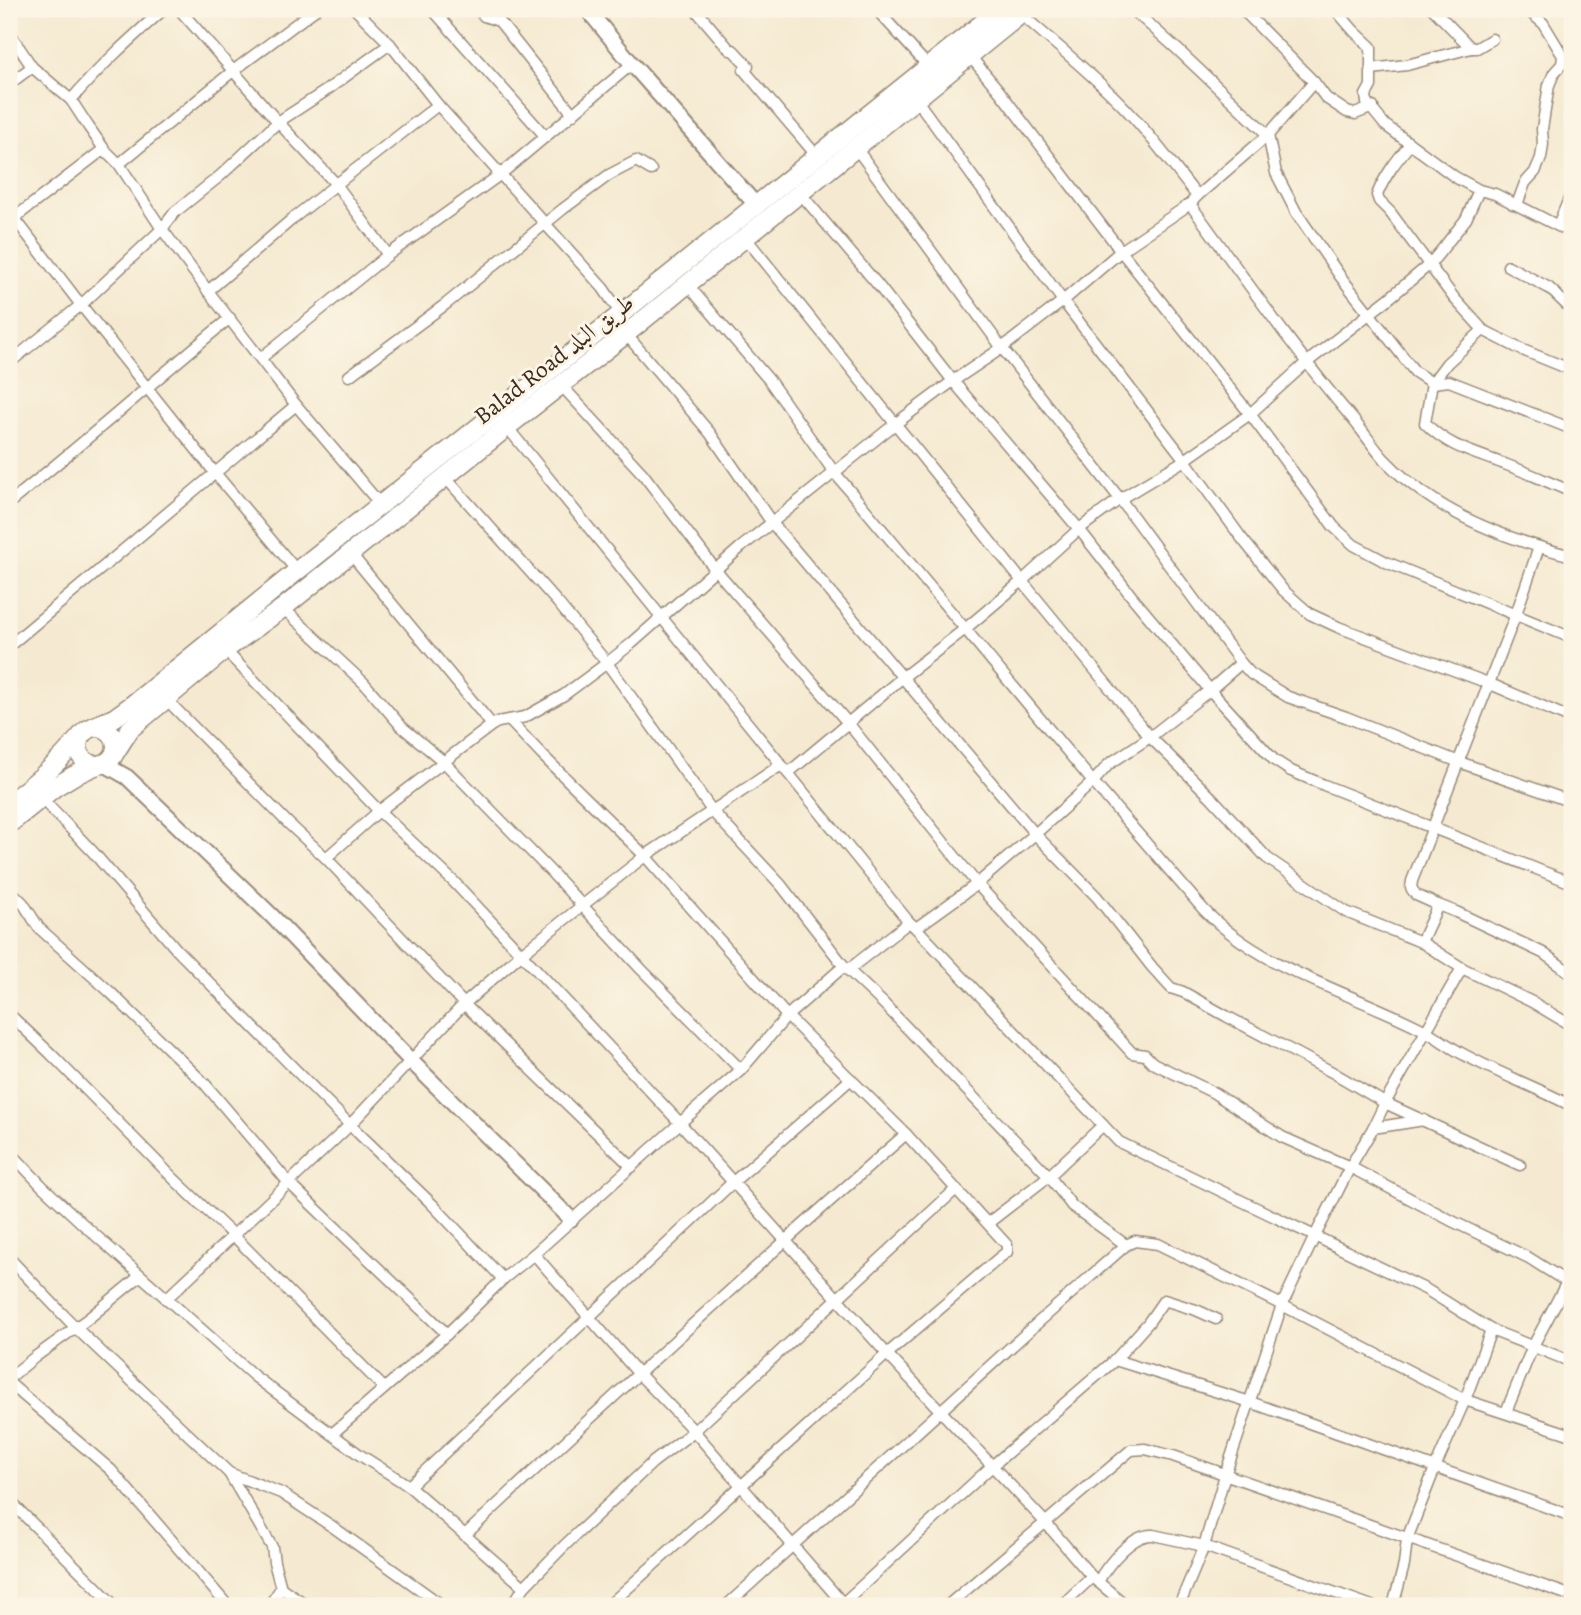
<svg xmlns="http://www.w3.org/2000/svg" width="1581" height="1615" viewBox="0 0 1581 1615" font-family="Alegreya,Amiri,serif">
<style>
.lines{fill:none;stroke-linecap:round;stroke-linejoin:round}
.street-casing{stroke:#988a78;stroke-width:13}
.secondary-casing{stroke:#988a78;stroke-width:18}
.highway-casing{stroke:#988a78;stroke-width:21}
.street{stroke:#fff;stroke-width:10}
.secondary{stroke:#fff;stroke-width:14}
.highway{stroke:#fff;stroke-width:18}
.labels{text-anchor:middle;stroke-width:6;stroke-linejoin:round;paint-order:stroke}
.street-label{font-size:24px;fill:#3b2a1e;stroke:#fcf5e5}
</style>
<rect width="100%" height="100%" fill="#fcf5e5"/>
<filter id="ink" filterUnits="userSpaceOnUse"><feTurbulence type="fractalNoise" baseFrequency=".0143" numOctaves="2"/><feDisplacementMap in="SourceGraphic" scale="14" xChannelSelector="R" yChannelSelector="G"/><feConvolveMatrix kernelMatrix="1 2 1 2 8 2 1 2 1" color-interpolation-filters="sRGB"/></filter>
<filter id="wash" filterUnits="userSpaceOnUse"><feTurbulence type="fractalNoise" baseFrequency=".00686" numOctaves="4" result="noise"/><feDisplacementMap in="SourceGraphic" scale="28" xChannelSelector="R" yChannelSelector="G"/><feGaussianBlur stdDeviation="1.57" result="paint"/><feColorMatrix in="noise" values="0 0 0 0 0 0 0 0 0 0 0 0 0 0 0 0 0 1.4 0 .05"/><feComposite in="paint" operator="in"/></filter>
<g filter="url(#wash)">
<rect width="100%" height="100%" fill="#f5ead1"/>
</g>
<g filter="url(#ink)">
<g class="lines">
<defs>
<g id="street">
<path d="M179,9L278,122L336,184L388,255"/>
<path d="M355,9L390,44L438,105L603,288L621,314"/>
<path d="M432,9L546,137"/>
<path d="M478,9L484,16L499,21L573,114"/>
<path d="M695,9L730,50H733L748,66L744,70L817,156"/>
<path d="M876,9L928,66"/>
<path d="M1132,9L1177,49L1268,135L1314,82"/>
<path d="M1242,9L1314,82L1326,98L1347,112L1355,114L1373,107"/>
<path d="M1335,9L1354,31L1371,47V86L1366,95L1367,103L1385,125L1455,177L1479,190L1495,194L1572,233"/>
<path d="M1433,9L1471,48"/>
<path d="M1021,14C1055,44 1090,72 1121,104C1149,132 1172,165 1197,196"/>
<path d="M9,32L32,67L71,100L88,126L104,149L119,164L162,229L208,291L296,405L380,504"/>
<path d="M970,56L1000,92L1121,251L1250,414L1334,527L1354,545L1386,562L1572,638"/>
<path d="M1371,69L1407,65L1471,48H1477L1492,39"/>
<path d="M9,84L32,67"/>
<path d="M916,99L1063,301L1185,460L1240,536L1283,590L1310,614L1338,627L1488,683L1572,719"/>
<path d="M71,100C100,66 131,38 164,9"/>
<path d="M1410,144C1397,160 1385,175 1377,195L1379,201L1390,212L1454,298L1483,330L1520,349L1572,370"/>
<path d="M856,148L1002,348L1120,499L1241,663L1251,674L1288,697L1346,717L1459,762L1572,802"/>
<path d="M119,164L233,71L316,9"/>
<path d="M800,193L878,285L953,381L1079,529L1133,598L1210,690L1274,760L1291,771L1324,785L1572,883"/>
<path d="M1190,204C1243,276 1293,349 1351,417C1363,431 1373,447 1384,459C1398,474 1417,489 1434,500C1475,527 1525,544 1572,556"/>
<path d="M1513,204L1518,202L1525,183L1535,172L1541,158L1543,144L1542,129L1549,85L1554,73L1562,64L1563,56L1543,23L1526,9"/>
<path d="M9,211L81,305L215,473L297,571"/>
<path d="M9,222L104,149"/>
<path d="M1558,225L1572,192"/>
<path d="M745,237L1022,581L1150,737L1212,798L1267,858L1346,912L1421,942L1462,968L1532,1002L1572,1026"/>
<path d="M1508,266L1549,288L1572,310"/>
<path d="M687,284L769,380L834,472L1093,782L1204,910C1264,971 1351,992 1424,1030C1437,1037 1448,1046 1461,1053C1497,1073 1536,1087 1572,1106"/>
<path d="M208,291L297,215L438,105"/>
<path d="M1483,330L1447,363L1432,383L1425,423C1449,448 1476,453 1507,465C1529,473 1550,483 1572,492"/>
<path d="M626,334L710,433L772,523L1035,834L1097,897L1152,967L1171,988L1183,992L1226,1016L1332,1072L1385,1103L1520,1165"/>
<path d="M261,358L388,255L501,174L632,64"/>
<path d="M9,363L81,305L162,229L175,212L220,176L278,122L324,92L390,44"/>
<path d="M349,376L446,304L563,209L609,175L636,161L651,170"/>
<path d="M561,385L643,474L715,569L848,723L977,884L1132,1053L1145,1055L1153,1063L1214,1093L1282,1137L1350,1167L1454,1222L1529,1258L1567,1282L1572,1284"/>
<path d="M507,427L909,922L916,928L1119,1142L1427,1290L1491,1330L1572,1362"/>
<path d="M445,477L558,603L607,663L713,812L781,885L844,966L883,1003L1049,1176L1072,1206L1126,1245L1135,1241L1158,1244L1282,1305L1465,1400L1572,1435"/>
<path d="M9,503C84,443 156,379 230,318"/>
<path d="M350,553L492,725"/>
<path d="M283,608L364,683L402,727L444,762L553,874L641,969L741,1070"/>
<path d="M9,646L296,405"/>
<path d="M225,650L379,811L454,882L680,1123L887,1354L1045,1522L1092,1577L1127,1606"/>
<path d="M166,699L289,824L326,858L464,1004L632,1167"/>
<path d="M509,720L542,755L645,856L787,1016L906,1134L1007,1245V1252L999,1258L887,1354L608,1606"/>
<path d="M788,773L903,677L965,629L1022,581L1079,529L1120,499L1185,460L1250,414L1306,363L1387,300L1430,264L1440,252L1466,219L1479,190"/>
<path d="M41,798L93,852L177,950L350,1125L432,1204L503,1279"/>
<path d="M326,858L379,811L492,725L498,722L525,717L564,695L607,663L631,644L740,548L895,424L953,381L1002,348L1063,301L1121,251L1190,204L1197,196L1268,135L1276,173L1296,212L1340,276L1415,372L1432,383L1449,381L1572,429"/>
<path d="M9,889L23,903L39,928L109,991L205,1084L289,1183L447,1334"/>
<path d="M1438,905L1456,912L1543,953L1572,974"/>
<path d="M916,928L977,884L1035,834L1093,782L1109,764L1150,737L1210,690L1241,663"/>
<path d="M1421,942L1438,905L1416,895L1411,888L1412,881L1516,614L1539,547"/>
<path d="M848,970L909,922"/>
<path d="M9,1014L50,1053L175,1180L234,1236L384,1388"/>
<path d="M1373,1128L1424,1120"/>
<path d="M9,1151L42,1186L85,1226L254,1376L360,1455L409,1486L524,1587"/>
<path d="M988,1223L1049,1176L1103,1125"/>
<path d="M534,1254L638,1373L694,1431L845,1606"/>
<path d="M9,1258L76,1328L229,1473L272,1547L274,1562L281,1588L269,1606"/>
<path d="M166,1299L350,1125L464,1004L521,954L645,856L781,765"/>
<path d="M1115,1360L1250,1402L1572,1516"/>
<path d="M9,1378L35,1357L89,1318L140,1276"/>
<path d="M9,1383L111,1470L228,1606"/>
<path d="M1506,1412L1533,1346L1567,1282"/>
<path d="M332,1434L447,1334L503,1279L534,1254L680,1123L741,1070L787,1016L844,966"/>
<path d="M229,1473L281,1493L333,1527L443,1606"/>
<path d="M409,1486L732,1183L851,1079"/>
<path d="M9,1500L115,1606"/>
<path d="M465,1535C610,1399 756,1265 906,1134"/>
<path d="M1098,1582C1107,1565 1133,1533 1153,1535L1204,1546L1372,1606"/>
<path d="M281,1588L308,1606"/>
<path d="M512,1606L524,1587L564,1546L652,1463L694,1431L955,1190"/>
<path d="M726,1606L1033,1327L1126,1245"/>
<path d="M840,1606L992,1466L1115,1360L1148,1323L1164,1300L1196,1310L1216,1319"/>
<path d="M947,1606L1131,1450L1145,1449L1173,1456L1572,1596"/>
<path d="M1061,1606L1092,1577"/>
<path d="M1179,1606L1204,1546L1225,1475L1282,1305L1315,1236L1350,1167L1373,1128L1385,1103L1462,968"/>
<path d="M1393,1606L1404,1565L1407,1539L1435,1468L1465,1400L1491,1330"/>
</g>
<g id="secondary">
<path d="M587,9L632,64L756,205"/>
<path d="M104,764L127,777L271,915L411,1061L571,1219"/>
</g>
<g id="highway">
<path d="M94,726L114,718L132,705L297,571L621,314L1000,9"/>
<circle cx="97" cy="746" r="19"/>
<path d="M116,751L130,729L225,650L283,608L507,427L626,334L1027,9"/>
<path d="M9,803C35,783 58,764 79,738"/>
<path d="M9,824L55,787L73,776L97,765"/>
</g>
</defs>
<use href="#street" class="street-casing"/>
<use href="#secondary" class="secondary-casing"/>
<use href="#highway" class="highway-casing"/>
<use href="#street" class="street"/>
<use href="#secondary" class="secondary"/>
<use href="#highway" class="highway"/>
</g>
</g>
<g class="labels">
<g class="street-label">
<text transform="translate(554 359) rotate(-38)" y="8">Balad Road طريق البلد</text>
</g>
</g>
<rect width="1581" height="1615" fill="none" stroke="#fcf5e5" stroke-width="35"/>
</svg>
